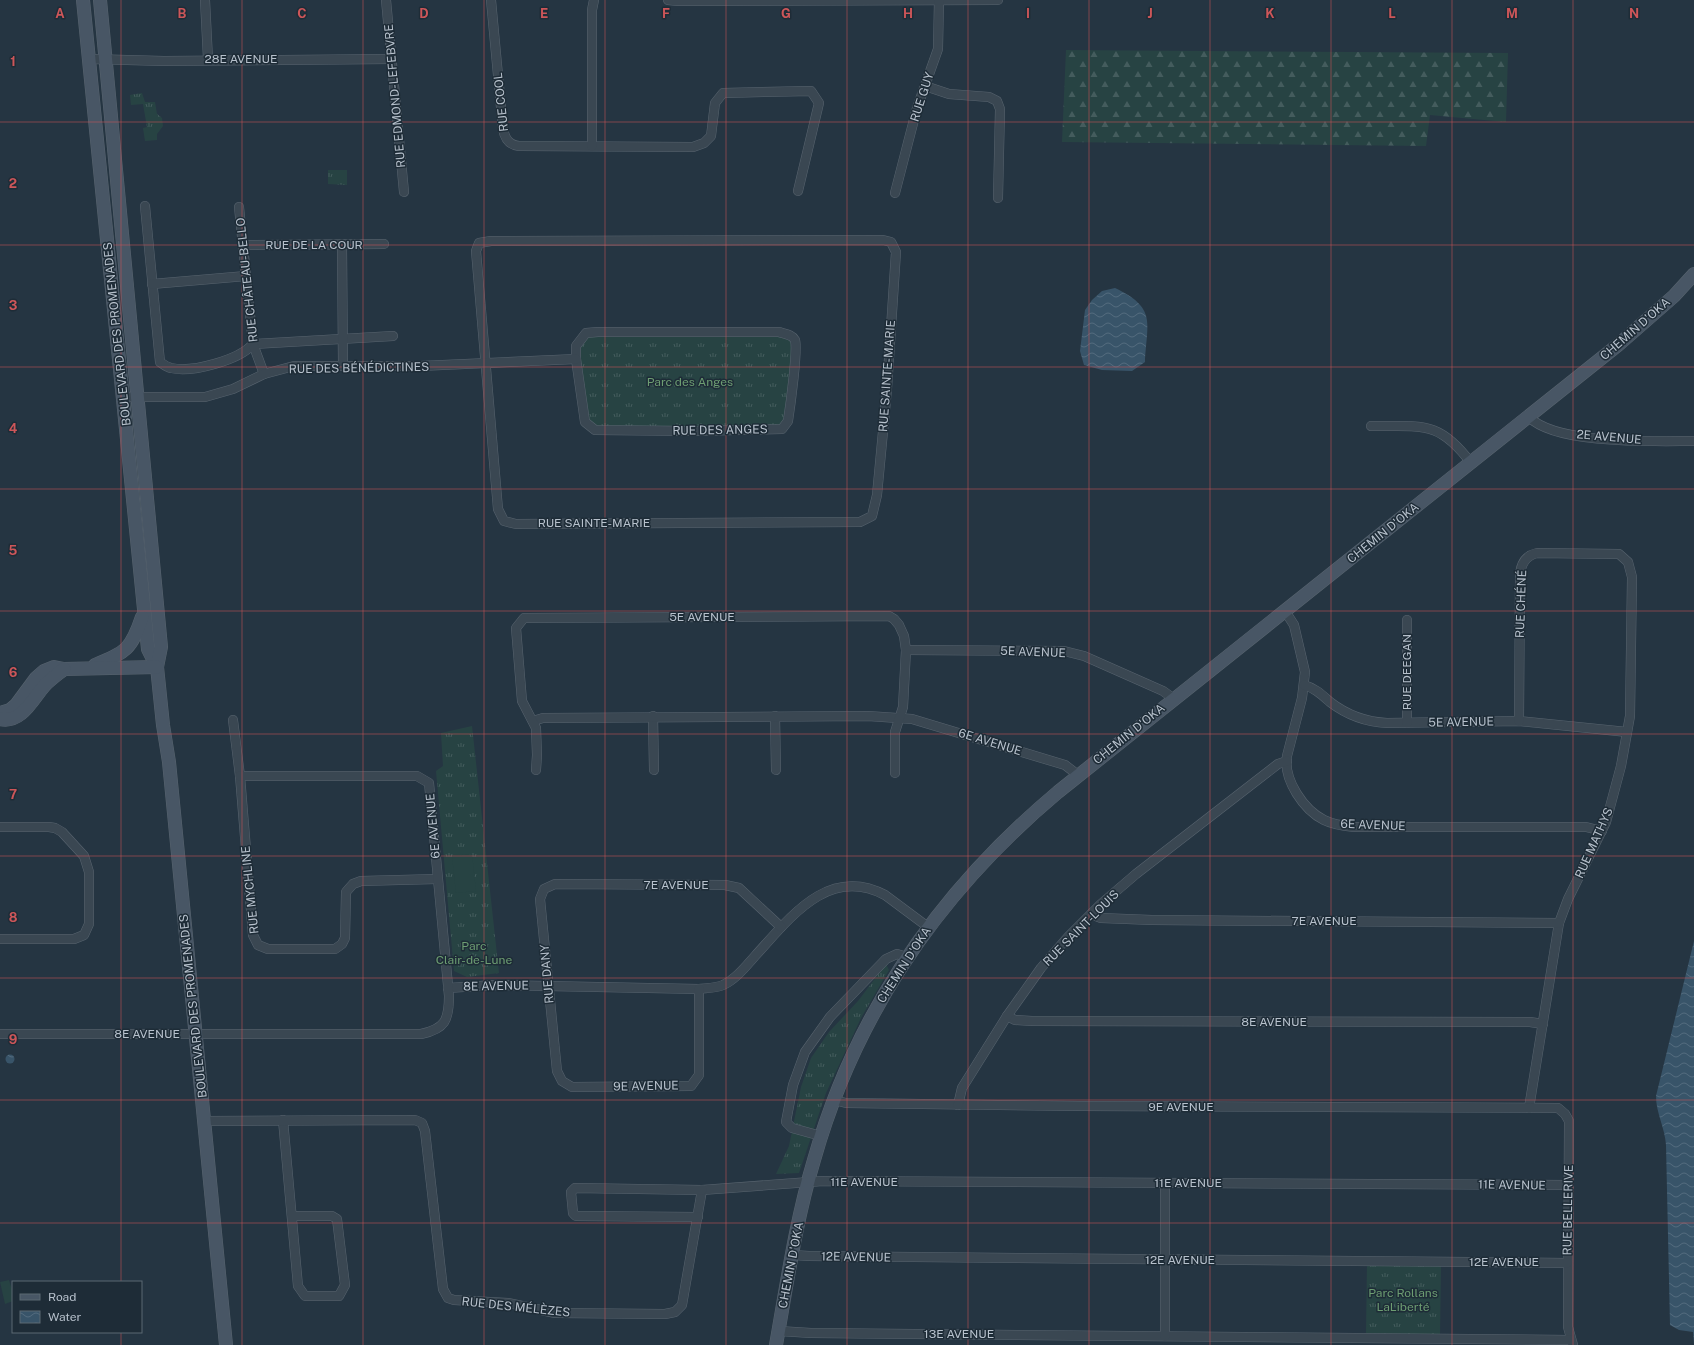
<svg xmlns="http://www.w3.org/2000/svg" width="1694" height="1345" viewBox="0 0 1694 1345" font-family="'Public Sans',sans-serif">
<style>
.grass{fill:url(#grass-tufts)}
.forest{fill:url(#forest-firs)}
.garden{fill:#274343}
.water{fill:url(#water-waves)}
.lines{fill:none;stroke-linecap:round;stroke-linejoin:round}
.street-casing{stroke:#58646f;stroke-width:10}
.secondary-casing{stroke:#58646f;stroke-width:14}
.street{stroke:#3a4752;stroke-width:9}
.secondary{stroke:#485665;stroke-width:13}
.grid{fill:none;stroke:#cd5659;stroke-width:1;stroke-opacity:0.55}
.labels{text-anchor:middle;stroke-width:3;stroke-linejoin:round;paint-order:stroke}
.street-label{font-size:12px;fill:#b7c1cc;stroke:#1e2c37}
.park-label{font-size:12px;fill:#6d9d72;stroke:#1e2c37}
.grid-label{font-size:13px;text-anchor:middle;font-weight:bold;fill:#cd5659;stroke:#1e2c37;stroke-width:3;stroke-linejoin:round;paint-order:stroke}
</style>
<defs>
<pattern id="grass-tufts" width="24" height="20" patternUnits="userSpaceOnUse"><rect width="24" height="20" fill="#274343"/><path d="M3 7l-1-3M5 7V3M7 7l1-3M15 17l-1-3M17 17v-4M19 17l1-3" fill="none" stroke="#445c5d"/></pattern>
<pattern id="forest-firs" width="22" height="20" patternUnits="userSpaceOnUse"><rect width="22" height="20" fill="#274343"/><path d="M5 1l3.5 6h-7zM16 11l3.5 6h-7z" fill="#445c5d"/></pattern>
<pattern id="water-waves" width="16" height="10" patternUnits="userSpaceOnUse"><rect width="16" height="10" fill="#385469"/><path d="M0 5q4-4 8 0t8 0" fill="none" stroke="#536b7d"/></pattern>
</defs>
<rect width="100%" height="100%" fill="#253542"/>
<g class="grass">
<path d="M142,93L145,102H155L157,114L162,118L163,126L157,134V140L145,141L143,128L147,127L143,104L131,105L130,95Z"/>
<path d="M328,170H347V185L328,184Z"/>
<path d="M779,332L795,340L791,401L782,429L595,430L585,422L576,346L586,333Z"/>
<path d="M472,726L499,973L467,977L454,971L436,771L443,766L441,733Z"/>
<path d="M886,964L889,970L861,1018L826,1093L799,1173L776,1174L789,1146L801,1087L811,1058L829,1032L858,1001Z"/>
<path d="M1367,1265L1441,1266L1440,1335L1366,1334Z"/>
</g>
<path class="forest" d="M1066,50L1508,53L1506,122L1430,115L1426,146L1062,142Z"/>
<g class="garden">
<path d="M472,854L476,891L456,893L452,856Z"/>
<path d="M9,1280L13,1293V1301L5,1304L0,1282Z"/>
</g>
<g class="water">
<path d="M1115,288C1157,308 1147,322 1145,362L1132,371L1102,370L1084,365L1080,351L1085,310L1092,300L1102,291Z"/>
<path d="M1694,941V1344L1693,1332L1679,1330L1670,1325L1666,1145C1665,1128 1656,1113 1656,1096Z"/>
<circle cx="10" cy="1059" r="4.5"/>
</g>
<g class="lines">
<defs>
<g id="street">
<path d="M205,0L208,59"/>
<path d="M386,0L404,192"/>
<path d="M491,0L503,129C505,139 509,145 519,146L693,147L704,143L711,136L715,103L723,93L811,91L819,103L798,191"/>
<path d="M668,0L678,1L998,0"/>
<path d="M90,59L164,61L392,59"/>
<path d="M925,86L949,94L989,97L997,101L1000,109L998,198"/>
<path d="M592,146V10L594,0"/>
<path d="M895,193L917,108L938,49L939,0"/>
<path d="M145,206L160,362C163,364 166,367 171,368C192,373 239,360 253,344L393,336"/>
<path d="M239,207L253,344L264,374"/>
<path d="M883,240L891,242L896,252L887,389L877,495L872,516L860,522L516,524L504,521L498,509L476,251L479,243L491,241Z"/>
<path d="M342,244L343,365"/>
<path d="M243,245L384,244"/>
<path d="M152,284L246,276"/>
<path d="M598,332H779C784,334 792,334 795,340C798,350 790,408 788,421L782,429L691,431L595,430L585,422L576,359V346L586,333Z"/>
<path d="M123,397H205L233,389L264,374L294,366H420L576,359"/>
<path d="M1529,417C1556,445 1655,441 1694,441"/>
<path d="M1371,426C1421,427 1438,419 1471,463"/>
<path d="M1285,611L1294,625L1305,672L1302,698L1287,756C1283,780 1304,810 1324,820C1334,825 1344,826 1354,827H1586L1602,831"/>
<path d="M906,650L1064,651L1084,656L1163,691L1174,699"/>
<path d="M1304,685C1315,688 1322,695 1330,702C1347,715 1366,722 1387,723L1519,721L1627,732"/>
<path d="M653,716L654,770"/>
<path d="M775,716L776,770"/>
<path d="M233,720L240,776L253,935L258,945L268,949H335L342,944L345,938L346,892L353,884L361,881L437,879"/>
<path d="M533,721L543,718L868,716L912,719L1065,765L1078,775"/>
<path d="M1519,721L1520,578C1520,566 1524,556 1537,553L1619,554L1628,562L1632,577L1630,716L1621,766L1606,822L1568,899L1559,923L1529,1108"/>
<path d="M1407,723V620"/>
<path d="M536,770L537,755L536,728L522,701L516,628L524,618L889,616L894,619L899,625L904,636L906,650L903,707L895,732V773"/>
<path d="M0,827H49L55,828L62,832L84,856L89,872V924L84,935L74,939H0"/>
<path d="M1092,913L1096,916L1101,918L1152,920L1559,923"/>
<path d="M448,988L495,985L699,989C707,988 716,988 723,985C736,979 746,966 755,956C790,918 828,865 885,895L928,927"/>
<path d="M699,989V1075L691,1086L572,1087L562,1081L557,1071L540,899L544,889L555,884L725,885L739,888L781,927"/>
<path d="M1007,1016L1015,1020L1032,1021L1530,1022L1543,1024"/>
<path d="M0,1034H421C445,1029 449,1020 449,996L429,783L417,776H240"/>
<path d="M834,1100L846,1103L1079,1106L1558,1108L1565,1114L1569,1121L1568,1327L1573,1345"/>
<path d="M958,1105L962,1088L1007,1016L1041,968L1068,937L1101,904L1136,874L1278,764L1287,761"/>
<path d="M283,1120L298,1286L305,1296H339L345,1285L337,1219L332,1216H292"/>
<path d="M204,1121L415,1120L422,1123L425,1131L443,1289L448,1298L454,1300L508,1303L555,1313L665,1314L675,1312L682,1305L702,1190L823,1181L1568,1185"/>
<path d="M821,1136L792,1128L786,1122L793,1085L805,1052L830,1017L886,959L897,954L907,957"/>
<path d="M698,1217L576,1216L573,1213L571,1192L575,1188L702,1190"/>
<path d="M793,1255L809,1256L1567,1263"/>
<path d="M779,1331L811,1333L1571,1340"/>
<path d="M1165,1336V1183"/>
</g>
<g id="secondary">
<path d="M83,0L148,649L157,667"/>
<path d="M100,0L161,647L157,667L163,725L169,762L226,1345"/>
<path d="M95,665C126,652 131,650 142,617"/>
<path d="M0,713L10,710L16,705L36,678L44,671L54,667L64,669L157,667"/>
<path d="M0,719C22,724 33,698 45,685C51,679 58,674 64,669"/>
<path d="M776,1345C787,1283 796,1220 814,1160C856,1011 940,891 1058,792L1618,345L1674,296L1694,274"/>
</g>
</defs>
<use href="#street" class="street-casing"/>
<use href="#secondary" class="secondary-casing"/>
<use href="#street" class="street"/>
<use href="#secondary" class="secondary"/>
</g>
<path class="grid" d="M121,0V1282M242,0V1345M363,0V1345M484,0V1345M605,0V1345M726,0V1345M847,0V1345M968,0V1345M1089,0V1345M1210,0V1345M1331,0V1345M1452,0V1345M1573,0V1345M0,122H1694M0,245H1694M0,367H1694M0,489H1694M0,611H1694M0,734H1694M0,856H1694M0,978H1694M0,1100H1694M0,1223H1694M121,1332V1345"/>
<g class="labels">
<g class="street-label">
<text x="241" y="63">28E AVENUE</text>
<text transform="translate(395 96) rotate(-95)" y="4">RUE EDMOND-LEFEBVRE</text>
<text transform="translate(922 97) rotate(-72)" y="4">RUE GUY</text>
<text transform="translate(501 102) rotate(-96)" y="4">RUE COOL</text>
<text x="314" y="249">RUE DE LA COUR</text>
<text transform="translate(247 280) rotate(-96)" y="4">RUE CHÂTEAU-BELLO</text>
<text transform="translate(1635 329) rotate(-41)" y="4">CHEMIN D'OKA</text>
<text transform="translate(117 334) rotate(-96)" y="4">BOULEVARD DES PROMENADES</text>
<text transform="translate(359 368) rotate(-1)" y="4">RUE DES BÉNÉDICTINES</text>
<text transform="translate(887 376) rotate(-86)" y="4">RUE SAINTE-MARIE</text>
<text transform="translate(720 430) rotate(-1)" y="4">RUE DES ANGES</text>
<text transform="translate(1609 437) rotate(5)" y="4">2E AVENUE</text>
<text x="594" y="527">RUE SAINTE-MARIE</text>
<text transform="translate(1383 533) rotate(-39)" y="4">CHEMIN D'OKA</text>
<text transform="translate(1521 604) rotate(-88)" y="4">RUE CHÉNÉ</text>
<text x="702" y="621">5E AVENUE</text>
<text transform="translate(1033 652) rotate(2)" y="4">5E AVENUE</text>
<text transform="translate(1407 672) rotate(-90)" y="4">RUE DEEGAN</text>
<text transform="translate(1461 722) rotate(-1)" y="4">5E AVENUE</text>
<text transform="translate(1129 734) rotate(-39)" y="4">CHEMIN D'OKA</text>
<text transform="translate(990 742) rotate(17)" y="4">6E AVENUE</text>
<text transform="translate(1373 825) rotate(2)" y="4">6E AVENUE</text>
<text transform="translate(433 826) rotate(-95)" y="4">6E AVENUE</text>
<text transform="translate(1594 843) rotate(-66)" y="4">RUE MATHYS</text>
<text x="676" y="889">7E AVENUE</text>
<text transform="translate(250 890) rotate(-96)" y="4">RUE MYCHLINE</text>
<text x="1324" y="925">7E AVENUE</text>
<text transform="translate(1081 928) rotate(-45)" y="4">RUE SAINT-LOUIS</text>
<text transform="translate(904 965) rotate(-57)" y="4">CHEMIN D'OKA</text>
<text transform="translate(547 974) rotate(-95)" y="4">RUE DANY</text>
<text transform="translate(496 986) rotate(-1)" y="4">8E AVENUE</text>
<text transform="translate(193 1006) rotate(-96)" y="4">BOULEVARD DES PROMENADES</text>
<text x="1274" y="1026">8E AVENUE</text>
<text x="147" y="1038">8E AVENUE</text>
<text transform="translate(646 1086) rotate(-1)" y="4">9E AVENUE</text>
<text x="1181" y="1111">9E AVENUE</text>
<text x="864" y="1186">11E AVENUE</text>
<text x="1188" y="1187">11E AVENUE</text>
<text transform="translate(1512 1185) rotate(1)" y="4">11E AVENUE</text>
<text transform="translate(1568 1210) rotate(-89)" y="4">RUE BELLERIVE</text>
<text transform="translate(856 1257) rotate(1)" y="4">12E AVENUE</text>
<text x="1180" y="1264">12E AVENUE</text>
<text x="1504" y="1266">12E AVENUE</text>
<text transform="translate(791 1265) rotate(-79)" y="4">CHEMIN D'OKA</text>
<text transform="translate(516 1307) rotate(6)" y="4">RUE DES MÉLÈZES</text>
<text x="959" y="1338">13E AVENUE</text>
</g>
<g class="park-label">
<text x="690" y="386">Parc des Anges</text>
<text x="474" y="950">Parc<tspan x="474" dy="14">Clair-de-Lune</tspan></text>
<text x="1403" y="1297">Parc Rollans<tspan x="1403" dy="14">LaLiberté</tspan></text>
</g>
</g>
<g class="grid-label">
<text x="60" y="18">A</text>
<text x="182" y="18">B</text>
<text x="302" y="18">C</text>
<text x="424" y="18">D</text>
<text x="544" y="18">E</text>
<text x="666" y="18">F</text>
<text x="786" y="18">G</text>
<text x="908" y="18">H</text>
<text x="1028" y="18">I</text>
<text x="1150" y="18">J</text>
<text x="1270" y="18">K</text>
<text x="1392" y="18">L</text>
<text x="1512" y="18">M</text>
<text x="1634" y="18">N</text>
<text x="13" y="66">1</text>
<text x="13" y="188">2</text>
<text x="13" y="310">3</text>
<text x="13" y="433">4</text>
<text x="13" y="555">5</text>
<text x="13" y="677">6</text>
<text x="13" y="799">7</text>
<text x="13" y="922">8</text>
<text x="13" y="1044">9</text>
</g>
<rect x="12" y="1281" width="130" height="52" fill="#1e2c37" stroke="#5b6873"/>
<rect x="20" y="1294" width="20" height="6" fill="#485665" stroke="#5b6873"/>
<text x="48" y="1301" font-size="12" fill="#b7c1cc">Road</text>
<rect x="20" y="1311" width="20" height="12" fill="url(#water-waves)" stroke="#5b6873"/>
<text x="48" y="1321" font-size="12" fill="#b7c1cc">Water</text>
</svg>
